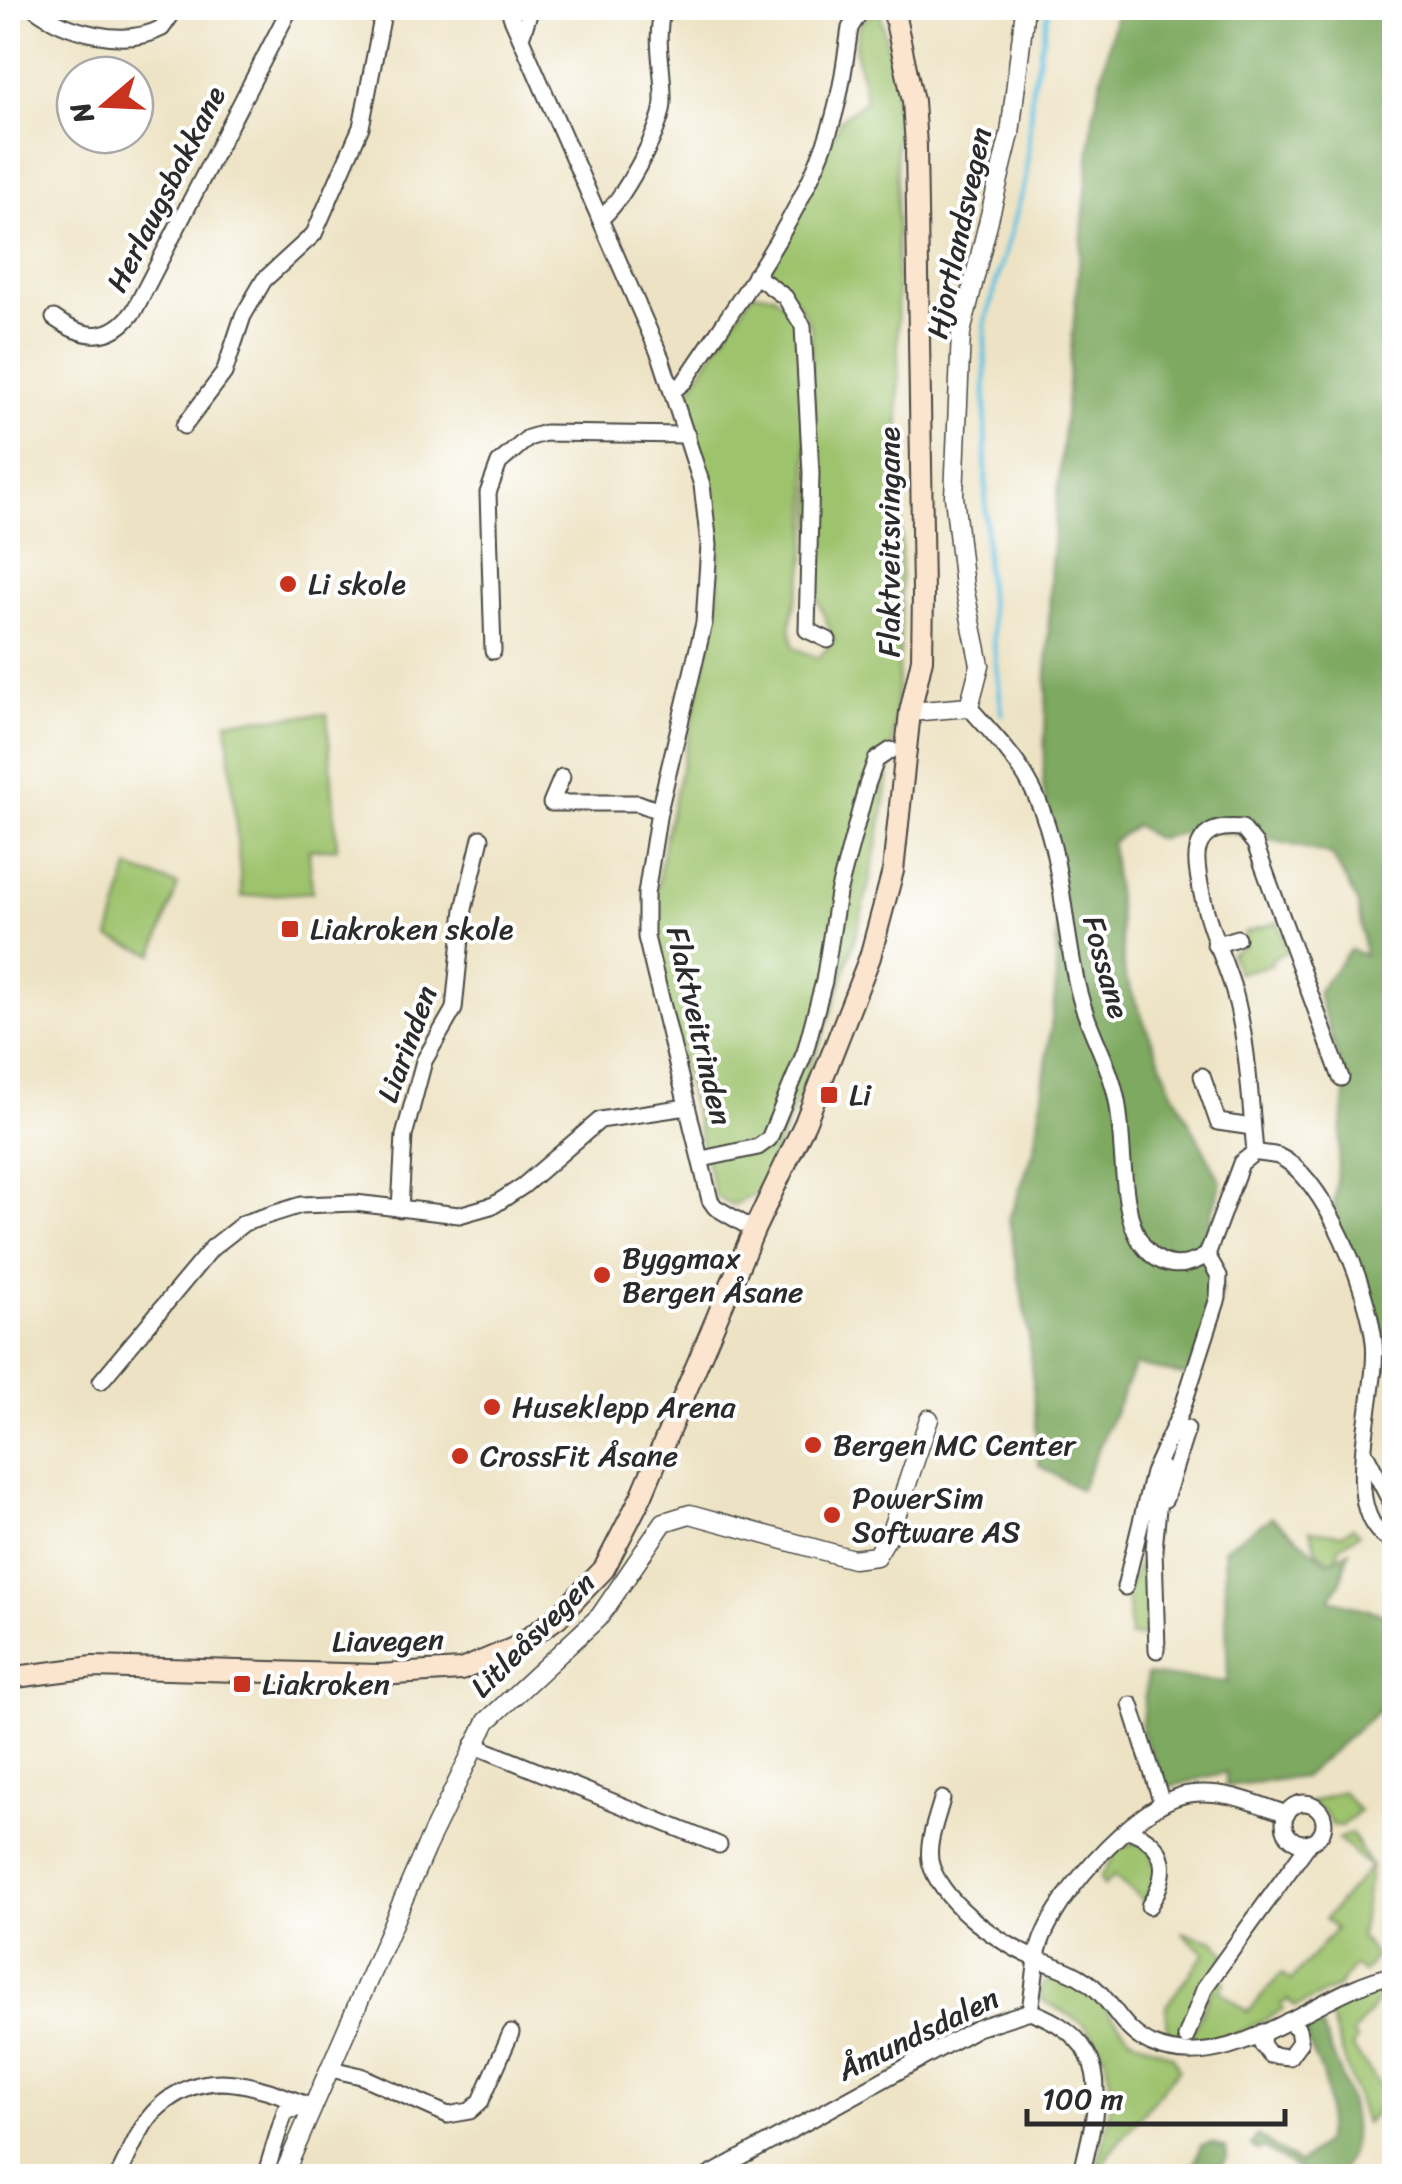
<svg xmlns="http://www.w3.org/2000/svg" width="1402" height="2184" viewBox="0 0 1402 2184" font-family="Sriracha,sans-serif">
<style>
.green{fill:#9ec36d;stroke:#64774c;stroke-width:2.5}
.forest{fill:#7ea960;stroke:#546a46;stroke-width:2.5}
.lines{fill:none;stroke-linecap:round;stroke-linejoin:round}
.stream{stroke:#62c1e0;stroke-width:5}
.minor-casing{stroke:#484742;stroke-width:19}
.tertiary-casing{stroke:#484742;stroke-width:21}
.secondary-casing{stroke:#484742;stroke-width:24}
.minor{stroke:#fff;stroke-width:15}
.tertiary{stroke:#fff;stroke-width:18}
.secondary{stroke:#fbe5cf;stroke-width:20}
.poi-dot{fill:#c8321e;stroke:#fff;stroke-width:4}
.labels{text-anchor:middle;stroke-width:8;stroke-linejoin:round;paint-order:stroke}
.street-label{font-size:30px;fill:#2b2b2b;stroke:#fff}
.poi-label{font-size:30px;fill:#2b2b2b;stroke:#fff;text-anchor:start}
</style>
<rect width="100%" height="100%" fill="#fff"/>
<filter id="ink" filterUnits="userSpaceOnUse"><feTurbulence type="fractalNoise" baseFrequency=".01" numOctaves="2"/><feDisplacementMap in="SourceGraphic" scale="20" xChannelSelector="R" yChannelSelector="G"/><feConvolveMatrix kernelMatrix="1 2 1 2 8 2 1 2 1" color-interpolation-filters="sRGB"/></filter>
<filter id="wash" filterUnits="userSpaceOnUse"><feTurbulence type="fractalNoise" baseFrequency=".0048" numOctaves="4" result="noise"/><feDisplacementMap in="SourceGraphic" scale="40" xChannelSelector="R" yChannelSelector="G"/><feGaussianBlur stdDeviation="2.25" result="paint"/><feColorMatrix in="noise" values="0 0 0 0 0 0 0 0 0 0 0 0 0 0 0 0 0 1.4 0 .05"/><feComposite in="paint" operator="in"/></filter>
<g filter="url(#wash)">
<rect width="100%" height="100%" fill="#ede3c4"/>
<g class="green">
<path d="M880,11L896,85C896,197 897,308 899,420C902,564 906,693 879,836C856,961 809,1079 756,1194L732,1205L715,1196L667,1004L653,914L664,843L718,608L719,552L708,484L686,395L753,292L774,295L797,318C801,398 815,486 804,566C800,595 784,619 794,648L818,658L834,641L813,587L811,327L800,305L768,271L841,119L866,100L855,48L860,23Z"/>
<path d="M327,714L337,848L309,850L312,892L242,897L227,721Z"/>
<path d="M129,868L178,885L154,954L109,938Z"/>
<path d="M1278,922L1288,951L1272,958L1271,965L1238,973L1230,954L1245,945L1244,933Z"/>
<path d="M1353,1527L1359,1534L1340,1546L1334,1563L1317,1551L1310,1530L1342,1534Z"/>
<path d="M1150,1556L1152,1636L1130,1637L1127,1591L1142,1559Z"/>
<path d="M1342,1791L1359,1811L1341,1827L1333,1826L1322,1810L1309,1803Z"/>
<path d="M1351,1833L1371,1866L1360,1937L1376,1956L1363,1973L1354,1966L1338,1987L1296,2007L1288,2000L1281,2004L1283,2009C1257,2025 1222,2047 1190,2039L1218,1975L1225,1982L1219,1990L1248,2012L1281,1974L1291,1981L1335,1929L1325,1919L1370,1867L1338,1839Z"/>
<path d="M1137,1842L1151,1852L1159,1872L1145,1902L1113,1876L1104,1886L1100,1878L1118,1849Z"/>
<path d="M1181,1932L1215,1941L1226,1954L1182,2041L1176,2042L1168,2033L1166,2006L1205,1953Z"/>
<path d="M1065,1975L1087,1986L1130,2037L1173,2056L1179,2069L1108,2155L1101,2176H1093C1108,2130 1126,2068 1087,2028C1073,2014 1056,2010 1041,1999L1040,1989L1051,1976Z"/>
<path d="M1394,1979L1352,2035L1357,2040L1352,2047L1382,2088L1394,2069V2096L1365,2123L1329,2013L1334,2004Z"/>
</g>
<g class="forest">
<path d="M1117,8H1394V1369H1378L1367,1314L1332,1227L1346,1084L1317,992L1350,950L1365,955L1358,904L1332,855C1274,841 1215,820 1156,839L1135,825L1111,843L1125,976L1172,1089L1221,1182L1202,1249L1222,1288L1193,1377L1135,1365L1080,1490L1039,1465L1029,1336L1009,1219L1035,1147L1055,997L1059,879L1043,785L1051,565L1093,117Z"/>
<path d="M1272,1517L1327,1562L1349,1551L1340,1583L1330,1599L1394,1617V1697L1303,1777L1226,1786V1772L1165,1788L1141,1730L1147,1675L1228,1682L1224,1548Z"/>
<path d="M1318,2018C1335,2065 1376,2132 1337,2176H1306L1264,2148L1257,2151L1251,2146L1257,2135L1299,2164L1324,2142C1328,2121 1329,2095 1322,2074C1316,2055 1302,2041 1307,2019Z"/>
<path d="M1212,2143L1226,2148L1227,2157L1217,2176H1184L1192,2169L1201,2145Z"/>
</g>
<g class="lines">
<path class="stream" d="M1002,714L986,571L985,323L1026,178L1032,89L1049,8"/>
</g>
</g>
<g filter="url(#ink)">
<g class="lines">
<defs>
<g id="minor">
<path d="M34,8C66,32 124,48 162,28L176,8"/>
<path d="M511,16L661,358L702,485L709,545L704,623L659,811L646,894V937L710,1200L715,1207L754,1230"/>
<path d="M522,35L531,8"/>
<path d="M600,219C621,204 663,127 663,102C664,69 654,41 663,8"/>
<path d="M755,275L785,297L803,326L811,473L807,630L828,640"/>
<path d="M54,318C85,340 111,342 134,311L290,8"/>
<path d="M674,390L685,381C737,302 802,218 831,126C841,95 845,61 850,28L857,17"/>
<path d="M184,426L224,373L243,316L264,280L314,234L361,127L384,8"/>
<path d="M493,651L488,493L499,463L528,438L545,433L687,435"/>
<path d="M969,707C989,730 1012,753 1027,779C1064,841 1061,924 1079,993C1088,1030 1110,1063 1117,1101C1125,1141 1119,1211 1142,1244C1160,1269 1183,1270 1207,1255L1241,1163L1255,1152C1262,1154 1271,1154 1278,1156C1326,1177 1369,1293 1374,1342C1380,1395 1333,1517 1394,1542"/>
<path d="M562,777L551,803H638L659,811"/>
<path d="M1215,945L1237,938"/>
<path d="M1202,1076L1218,1122L1252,1127"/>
<path d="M1255,1152C1250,1099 1248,1043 1234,991C1225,961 1211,934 1204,903C1201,889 1194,863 1198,849C1204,828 1224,826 1242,828L1255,844L1341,1078"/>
<path d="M702,1159L758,1147L769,1139L805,1052L824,981L838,893L867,785L876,760L891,750"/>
<path d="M400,1209L404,1136L424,1061L454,1009L464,909L481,838"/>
<path d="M101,1381L212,1248L244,1223L301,1205L355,1203L459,1215L494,1205L523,1186L600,1120L687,1107"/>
<path d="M1365,1453L1394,1508"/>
<path d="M1165,1499L1187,1429"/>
<path d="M1125,1587L1153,1473L1182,1409L1218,1298L1219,1276L1207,1255"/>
<path d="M1157,1650L1154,1549L1162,1468"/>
<path d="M1131,1705L1161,1800"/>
<path d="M473,1745L719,1845"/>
<path d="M942,1799C937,1819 924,1848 932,1868C947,1907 1001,1944 1037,1959C1041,1908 1138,1800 1189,1794C1224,1789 1254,1803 1287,1814"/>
<circle cx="1304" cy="1823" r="20"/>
<path d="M1128,1830C1169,1844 1170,1873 1149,1906"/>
<path d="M1030,2011L1037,1959C1059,1967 1081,1974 1098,1991C1117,2010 1124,2031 1151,2044C1231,2080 1320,1988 1394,1975"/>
<path d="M1263,2032L1262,2044L1270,2055L1289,2057L1300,2042L1298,2029L1288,2021"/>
<path d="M1186,2037L1205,1987L1310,1842"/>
<path d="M331,2069L361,2076L448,2115L470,2111L481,2101L511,2033"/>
<path d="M118,2176C129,2156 140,2124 158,2108C206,2063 258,2086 312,2107"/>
<path d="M265,2176L285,2111L308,2107"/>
<path d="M708,2176L977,2028L1030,2011C1119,2044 1098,2103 1081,2176"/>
</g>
<g id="tertiary">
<path d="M910,712L969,707L980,665L964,587L954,496L961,333L1010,134L1025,8"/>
<path d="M283,2176L426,1847L487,1721L600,1616L664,1522L690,1514L853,1559L876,1556L891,1531L929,1419"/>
</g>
<path id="secondary" d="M8,1678L93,1667L379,1675L461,1670L514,1648L557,1618L604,1569L641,1497L754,1230L805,1123L870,957L893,871L910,712L922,659L923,593L916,146L913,101L893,8"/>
</defs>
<use href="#minor" class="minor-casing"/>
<use href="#tertiary" class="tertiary-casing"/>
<use href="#secondary" class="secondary-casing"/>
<use href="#minor" class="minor"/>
<use href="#tertiary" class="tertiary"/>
<use href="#secondary" class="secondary"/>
</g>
</g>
<g class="poi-dot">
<circle cx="288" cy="584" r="10"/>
<rect x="280" y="919" width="20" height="20" rx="5"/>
<rect x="819" y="1085" width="20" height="20" rx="5"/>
<circle cx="602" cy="1275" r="10"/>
<circle cx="492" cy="1407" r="10"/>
<circle cx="813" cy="1445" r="10"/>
<circle cx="460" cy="1456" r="10"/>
<circle cx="832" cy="1515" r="10"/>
<rect x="232" y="1674" width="20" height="20" rx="5"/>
</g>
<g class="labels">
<g class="street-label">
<text transform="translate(166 189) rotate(-63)" y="10">Herlaugsbakkane</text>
<text transform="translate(959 233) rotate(-78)" y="10">Hjortlandsvegen</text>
<text transform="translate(889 542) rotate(-90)" y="10">Flaktveitsvingane</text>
<text transform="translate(1106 967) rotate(75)" y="10">Fossane</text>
<text transform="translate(699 1026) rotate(77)" y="10">Flaktveitrinden</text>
<text transform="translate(407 1044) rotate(-70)" y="10">Liarinden</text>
<text transform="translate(533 1635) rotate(-45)" y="10">Litleåsvegen</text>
<text transform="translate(388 1641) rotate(-1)" y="10">Liavegen</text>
<text transform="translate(918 2034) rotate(-26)" y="10">Åmundsdalen</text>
</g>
<g class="poi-label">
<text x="308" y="594">Li skole</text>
<text x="310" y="939">Liakroken skole</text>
<text x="849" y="1105">Li</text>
<text x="622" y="1268">Byggmax<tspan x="622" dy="34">Bergen Åsane</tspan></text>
<text x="512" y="1417">Huseklepp Arena</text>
<text x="833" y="1455">Bergen MC Center</text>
<text x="480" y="1466">CrossFit Åsane</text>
<text x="852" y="1508">PowerSim<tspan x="852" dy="34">Software AS</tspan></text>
<text x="262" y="1694">Liakroken</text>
</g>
</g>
<rect width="1402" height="2184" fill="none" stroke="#fff" stroke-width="40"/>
<g transform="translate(105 105) rotate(251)"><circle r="48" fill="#ffffff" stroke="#aaaaaa" stroke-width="2.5"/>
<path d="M0-8L18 38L0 25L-18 38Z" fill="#c8321e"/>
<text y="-15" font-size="28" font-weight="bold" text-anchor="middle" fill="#2b2b2b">N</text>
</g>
<path d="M1027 2109v15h258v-15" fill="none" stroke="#2b2b2b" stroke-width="5"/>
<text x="1042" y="2109" font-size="30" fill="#2b2b2b" stroke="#ffffff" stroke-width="8" paint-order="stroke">100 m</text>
</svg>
